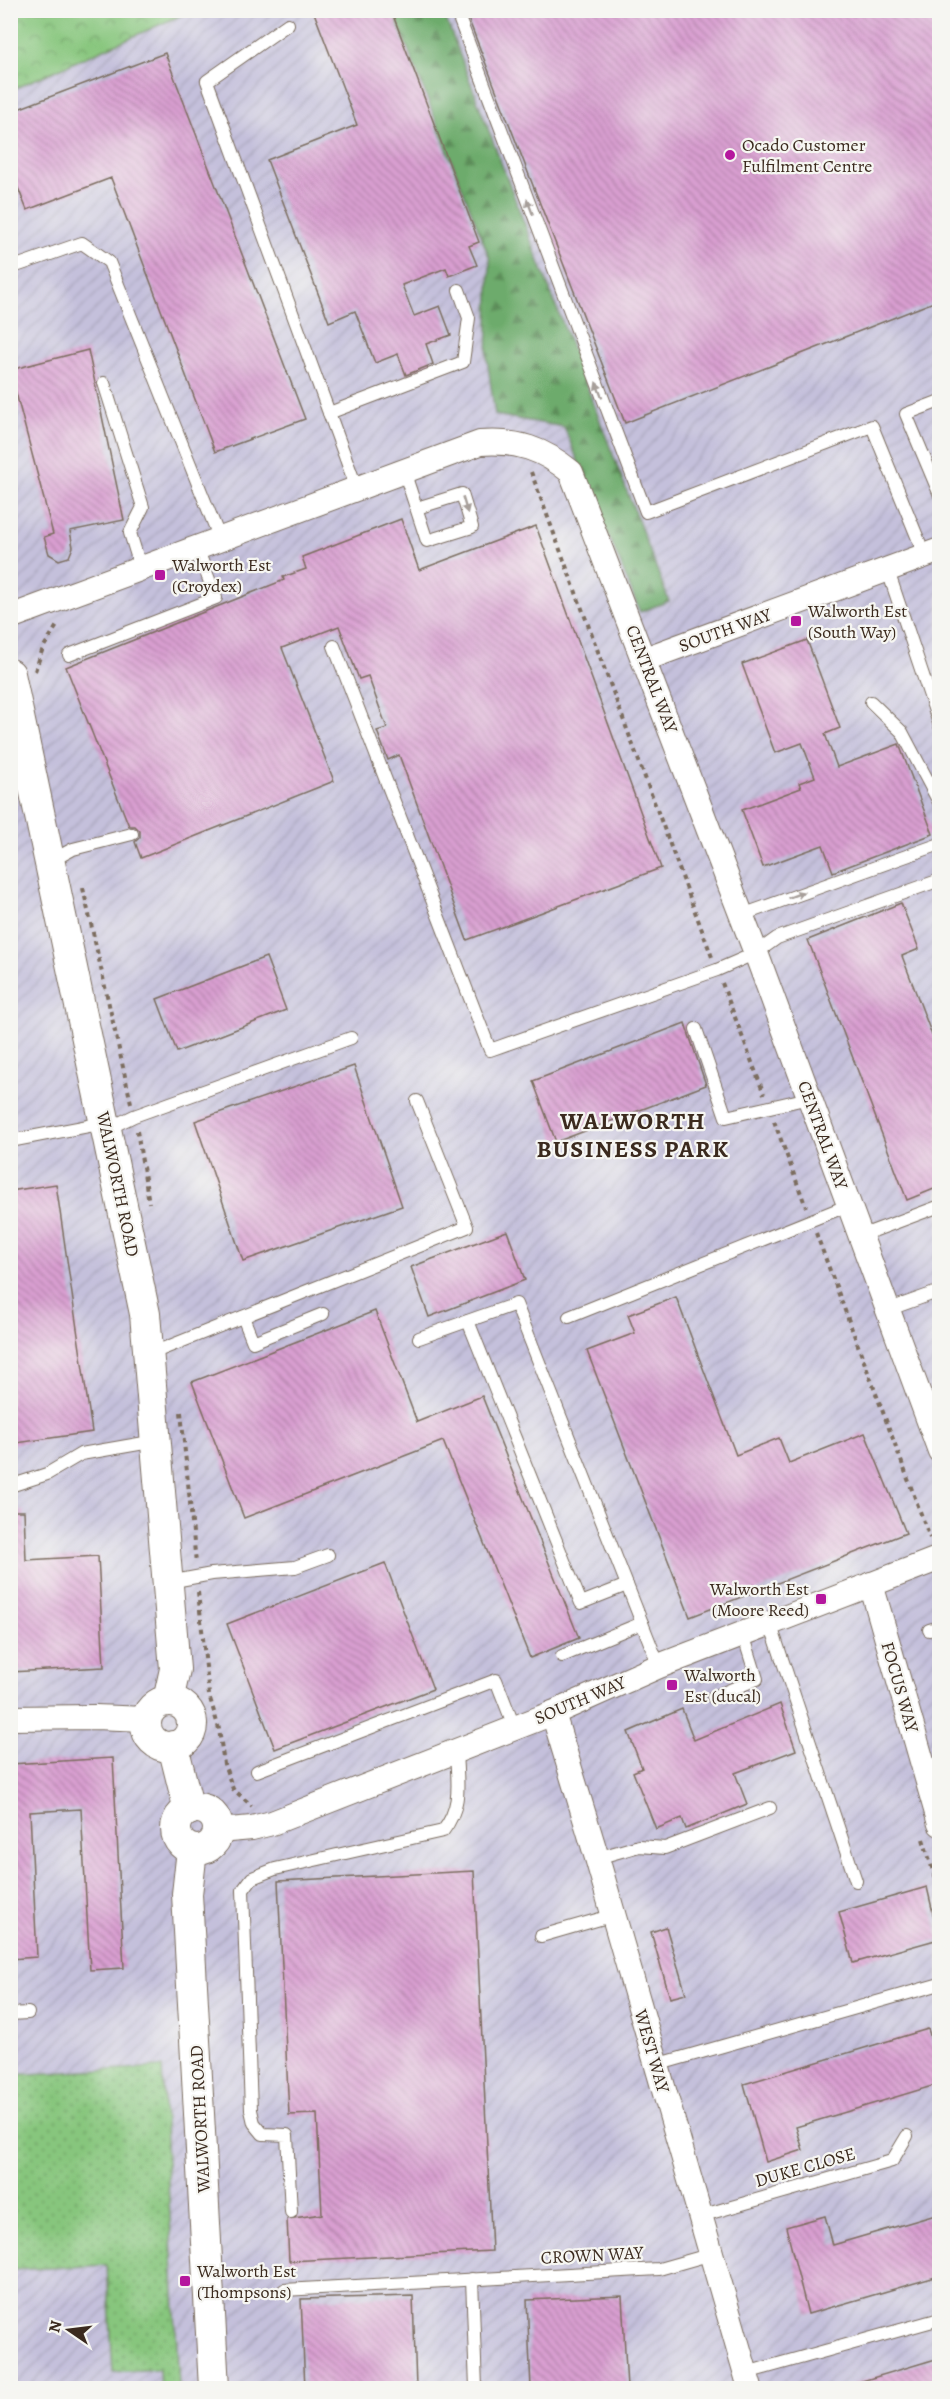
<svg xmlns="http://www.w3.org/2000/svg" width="950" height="2399" viewBox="0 0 950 2399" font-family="Alegreya,serif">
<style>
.industrial{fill:url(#industrial-furrows)}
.grass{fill:url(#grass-dots);stroke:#61784e;stroke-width:1.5}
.forest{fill:url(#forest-firs);stroke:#546a45;stroke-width:1.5}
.park{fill:url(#park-crowns);stroke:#61784e;stroke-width:1.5}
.building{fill:url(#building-back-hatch)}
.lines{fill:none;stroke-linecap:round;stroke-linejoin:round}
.service-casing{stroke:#7b6d5f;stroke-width:14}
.minor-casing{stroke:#7b6d5f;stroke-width:26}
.tertiary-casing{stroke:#7b6d5f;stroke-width:32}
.path{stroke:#7b6d5f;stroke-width:4;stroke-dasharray:4.5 4.5;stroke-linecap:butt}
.service{stroke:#fff;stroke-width:12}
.minor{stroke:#fff;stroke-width:24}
.tertiary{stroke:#fff;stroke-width:30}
.oneway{fill:#a79f9a}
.poi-dot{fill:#b5179e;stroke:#f6f6f2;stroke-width:2}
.labels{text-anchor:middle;stroke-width:4.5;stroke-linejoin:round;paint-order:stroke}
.poi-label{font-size:18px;fill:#3b2a1e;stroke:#f6f6f2;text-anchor:start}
.street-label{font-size:18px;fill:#3b2a1e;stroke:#f6f6f2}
.district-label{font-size:24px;font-weight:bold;letter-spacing:1.5px;fill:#3b2a1e;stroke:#f6f6f2}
</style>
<defs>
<pattern id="industrial-furrows" width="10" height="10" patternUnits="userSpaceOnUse" patternTransform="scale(1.5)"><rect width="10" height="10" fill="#c4c0db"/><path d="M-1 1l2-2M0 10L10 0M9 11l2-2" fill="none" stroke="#a9a5bc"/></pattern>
<pattern id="grass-dots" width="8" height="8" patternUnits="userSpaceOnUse" patternTransform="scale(1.5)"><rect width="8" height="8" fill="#87c67d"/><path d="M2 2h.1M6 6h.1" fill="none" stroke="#70a166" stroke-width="1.8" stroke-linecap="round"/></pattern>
<pattern id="forest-firs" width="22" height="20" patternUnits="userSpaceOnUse" patternTransform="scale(1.5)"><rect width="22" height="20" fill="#6dab6c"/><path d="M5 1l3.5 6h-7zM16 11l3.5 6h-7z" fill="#5b8b58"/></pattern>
<pattern id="park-crowns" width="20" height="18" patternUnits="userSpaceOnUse" patternTransform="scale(1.5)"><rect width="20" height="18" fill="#87c67d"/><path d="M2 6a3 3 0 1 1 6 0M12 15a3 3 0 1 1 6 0" fill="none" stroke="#70a166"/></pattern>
<pattern id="building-back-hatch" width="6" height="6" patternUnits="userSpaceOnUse" patternTransform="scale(1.5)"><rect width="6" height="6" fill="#d99fd1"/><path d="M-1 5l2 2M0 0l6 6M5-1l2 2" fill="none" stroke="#b182a9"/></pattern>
</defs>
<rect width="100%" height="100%" fill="#f6f6f2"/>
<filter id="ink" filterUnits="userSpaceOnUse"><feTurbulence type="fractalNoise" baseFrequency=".0167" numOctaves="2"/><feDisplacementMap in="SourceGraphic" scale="12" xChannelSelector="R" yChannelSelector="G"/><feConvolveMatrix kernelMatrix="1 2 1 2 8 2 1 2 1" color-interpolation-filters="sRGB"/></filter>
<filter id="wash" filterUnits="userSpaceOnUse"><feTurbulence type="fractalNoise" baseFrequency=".008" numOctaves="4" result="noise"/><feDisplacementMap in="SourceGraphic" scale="24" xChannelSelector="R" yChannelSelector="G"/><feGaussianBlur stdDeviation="1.35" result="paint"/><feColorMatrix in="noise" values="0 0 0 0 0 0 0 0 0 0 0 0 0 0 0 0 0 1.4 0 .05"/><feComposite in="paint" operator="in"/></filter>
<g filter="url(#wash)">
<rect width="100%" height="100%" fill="#f2ead7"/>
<path class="industrial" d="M191,11H939V2388H11L10,90Z"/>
<path class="grass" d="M162,2067L179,2388H160L159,2369L113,2372L107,2265L11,2270V2075Z"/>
<path class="forest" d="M393,11H443L669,601L640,612L564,427L495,415L487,358L490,259Z"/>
<path class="park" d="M11,10H191V11L11,90Z"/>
<g id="blocks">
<g class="building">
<path d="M313,10H391L479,242L469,246L477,265L449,276L446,268L402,285L414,316L440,306L451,335L426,344L433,364L406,375L398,354L375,363L355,311L329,322L267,160L357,125Z"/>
<path d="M465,10H939V300L625,423Z"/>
<path d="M165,53L305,419L215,452L111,178L27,210L10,168V112Z"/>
<path d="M88,350L124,520L70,531L73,547L69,557L59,560L49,554L44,537L53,534L10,370Z"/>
<path d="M401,519L419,570L536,526L661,868L467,940L399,755L388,760L377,731L387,728L368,676L359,679L339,626L282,648L334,781L141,858L135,842L140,837V831L135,826H129L66,667L284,580L283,577L306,569L302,557Z"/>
<path d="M807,640L840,728L825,734L837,767L899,744L933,834L833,872L823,845L763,867L742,810L801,788L799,783L815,777L802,743L775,753L742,664Z"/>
<path d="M901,903L919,949L902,956L932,1035L939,1032V1187L907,1200L808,940Z"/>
<path d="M266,957L286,1010L177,1052L157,999Z"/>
<path d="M685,1023L706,1085L556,1142L533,1081Z"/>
<path d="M354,1066L402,1206L243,1261L195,1121Z"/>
<path d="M56,1184L92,1432L10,1444V1191Z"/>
<path d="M507,1231L525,1280L429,1317L411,1267Z"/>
<path d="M676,1297L736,1455L779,1438L789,1463L865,1433L906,1533L690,1617L587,1351L635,1333L628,1315Z"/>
<path d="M375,1311L417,1422L482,1396L579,1638L530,1658L443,1441L244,1518L192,1382Z"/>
<path d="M10,1511H24L26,1560L98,1556L104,1667L10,1672Z"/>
<path d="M385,1563L433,1689L275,1749L227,1624Z"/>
<path d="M780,1704L796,1750L735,1773L747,1804L686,1829L682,1818L656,1829L633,1772L642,1768L628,1732L682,1709L694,1740Z"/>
<path d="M113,1758L124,1968L90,1970L81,1809L30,1812L37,1957L10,1959V1764Z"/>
<path d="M474,1871L492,2251L289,2261L287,2219L322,2214L317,2114L289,2115L278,1881Z"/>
<path d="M927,1887L939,1939L853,1963L839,1912Z"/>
<path d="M666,1927L686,1994L670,1998L651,1932Z"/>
<path d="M928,2029L937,2057H939V2084L796,2127L803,2150L766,2162L744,2084Z"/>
<path d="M939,2214V2276L808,2314L786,2227L825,2216L833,2245Z"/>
<path d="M413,2296L416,2388H305L301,2299Z"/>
<path d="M622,2296L627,2388H531L527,2300Z"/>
<path d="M939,2358V2388H852V2384Z"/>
</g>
</g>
</g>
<g filter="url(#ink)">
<use href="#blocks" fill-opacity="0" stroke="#7b6d5f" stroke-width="1.5"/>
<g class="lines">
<defs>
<g id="service">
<path d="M456,10L646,512L872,426L925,556"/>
<path d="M288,24L207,81L357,489"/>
<path d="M19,265L82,243L109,262L220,539"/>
<path d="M104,383L143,507L130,533L141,569"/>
<path d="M940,401L906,414L940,495"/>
<path d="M329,413L463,362L469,318L459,290"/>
<path d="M404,471L427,541L472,527L462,494L417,508"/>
<path d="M888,571L940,726"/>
<path d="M334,646L490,1050L717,970L756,953L777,938L940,880"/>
<path d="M69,655L216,598L197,548"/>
<path d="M871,702L902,732L940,804"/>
<path d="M51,861L73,849L132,834"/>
<path d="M742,915L940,844"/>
<path d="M696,1029L726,1117L809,1098"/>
<path d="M107,1129L134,1116L351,1038"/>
<path d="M10,1141L104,1123"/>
<path d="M860,1236L940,1206"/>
<path d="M887,1310L940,1291"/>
<path d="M243,1317L253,1342L323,1314"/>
<path d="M569,1317L849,1205"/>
<path d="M468,1321L581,1603L627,1585"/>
<path d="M419,1338L516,1304L642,1623"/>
<path d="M150,1354L467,1227L417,1101"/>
<path d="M10,1486L47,1474L81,1454L156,1441"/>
<path d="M169,1582L212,1574L295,1567L328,1555"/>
<path d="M770,1623L856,1881"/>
<path d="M929,1630L940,1627"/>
<path d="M562,1656L642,1623L659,1666"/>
<path d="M713,1697L757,1679L743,1634"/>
<path d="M257,1771L496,1680L510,1716"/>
<path d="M597,1858L639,1846L665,1848L770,1808"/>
<path d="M541,1936L614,1915"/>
<path d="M10,2014L28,2013"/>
<path d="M656,2065L940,1984"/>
<path d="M291,2212L287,2135L263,2134L254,2123L251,2110L243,1890L252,1878L275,1869L443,1831C463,1805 457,1782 456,1751"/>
<path d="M700,2216L892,2161L907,2136"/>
<path d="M472,2279L476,2388"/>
<path d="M284,2290L659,2269L712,2254"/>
<path d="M746,2373L940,2319"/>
</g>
<g id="minor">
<path d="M10,617L480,443C517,440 543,449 571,472L756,953L940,1451"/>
<path d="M645,659L940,550"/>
<path d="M871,1584L940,1824"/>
<path d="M553,1713L597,1858L750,2388"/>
<path d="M10,1718L95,1717L146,1719"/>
<path d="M218,1831L252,1828L272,1823L553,1713L659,1666L940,1558"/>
</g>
<g id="tertiary">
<path d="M10,674L145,1314L175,1669L168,1701"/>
<circle cx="169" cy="1724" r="23"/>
<path d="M173,1746L189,1810"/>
<circle cx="197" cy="1829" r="21"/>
<path d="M192,1850L187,1894L214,2388"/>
</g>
</defs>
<use href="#service" class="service-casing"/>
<use href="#minor" class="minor-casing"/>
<use href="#tertiary" class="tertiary-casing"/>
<g class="path">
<path d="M531,472L712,957"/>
<path d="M35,671L43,648L58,624"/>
<path d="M83,888L131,1103"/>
<path d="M722,983L764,1094"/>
<path d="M774,1121L806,1207"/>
<path d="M137,1131L149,1203"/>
<path d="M816,1233L930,1538"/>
<path d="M181,1412L196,1563"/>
<path d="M198,1592L209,1695L219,1729L224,1764L233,1789L252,1806"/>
<path d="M923,1839L940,1893"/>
</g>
<use href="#service" class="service"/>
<use href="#minor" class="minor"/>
<use href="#tertiary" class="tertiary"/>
</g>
<defs><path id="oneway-solid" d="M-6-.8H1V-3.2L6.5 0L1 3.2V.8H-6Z" transform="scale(1.5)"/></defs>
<g class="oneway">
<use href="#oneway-solid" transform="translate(530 207) rotate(-111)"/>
<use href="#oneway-solid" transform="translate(599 390) rotate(-111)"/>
<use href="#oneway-solid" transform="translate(465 505) rotate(73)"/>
<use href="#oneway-solid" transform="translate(796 895) rotate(-20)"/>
</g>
</g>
<g class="poi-dot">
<circle cx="730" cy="155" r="6"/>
<rect x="154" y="569" width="12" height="12" rx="3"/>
<rect x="790" y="615" width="12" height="12" rx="3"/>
<rect x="815" y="1593" width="12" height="12" rx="3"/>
<rect x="666" y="1679" width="12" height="12" rx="3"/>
<rect x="179" y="2275" width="12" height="12" rx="3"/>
</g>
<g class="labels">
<g class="poi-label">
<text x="742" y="151">Ocado Customer<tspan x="742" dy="21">Fulfilment Centre</tspan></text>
<text x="172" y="571">Walworth Est<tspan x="172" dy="21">(Croydex)</tspan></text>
<text x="808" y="617">Walworth Est<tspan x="808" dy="21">(South Way)</tspan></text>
<text x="809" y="1595" text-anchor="end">Walworth Est<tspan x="809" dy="21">(Moore Reed)</tspan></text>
<text x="684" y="1681">Walworth<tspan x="684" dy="21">Est (ducal)</tspan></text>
<text x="197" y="2277">Walworth Est<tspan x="197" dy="21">(Thompsons)</tspan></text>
</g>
<g class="street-label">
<text transform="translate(725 630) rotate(-20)" y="6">SOUTH WAY</text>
<text transform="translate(652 679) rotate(69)" y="6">CENTRAL WAY</text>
<text transform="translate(823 1135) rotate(70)" y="6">CENTRAL WAY</text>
<text transform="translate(118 1184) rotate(78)" y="6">WALWORTH ROAD</text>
<text transform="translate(900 1687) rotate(74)" y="6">FOCUS WAY</text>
<text transform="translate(580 1700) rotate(-23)" y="6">SOUTH WAY</text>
<text transform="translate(652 2051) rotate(74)" y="6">WEST WAY</text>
<text transform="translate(200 2119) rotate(-93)" y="6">WALWORTH ROAD</text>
<text transform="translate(805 2167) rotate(-16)" y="6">DUKE CLOSE</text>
<text transform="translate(592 2255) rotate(-3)" y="6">CROWN WAY</text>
</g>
<g class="district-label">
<text x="633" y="1129">WALWORTH<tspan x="633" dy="28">BUSINESS PARK</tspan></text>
</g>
</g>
<rect width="950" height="2399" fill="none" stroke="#f6f6f2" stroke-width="36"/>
<g transform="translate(69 2330) rotate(284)" stroke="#f6f6f2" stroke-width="4.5" paint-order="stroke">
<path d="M0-4.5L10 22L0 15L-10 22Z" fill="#3b2a1e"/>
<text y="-9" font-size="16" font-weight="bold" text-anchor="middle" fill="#3b2a1e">N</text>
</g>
</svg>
